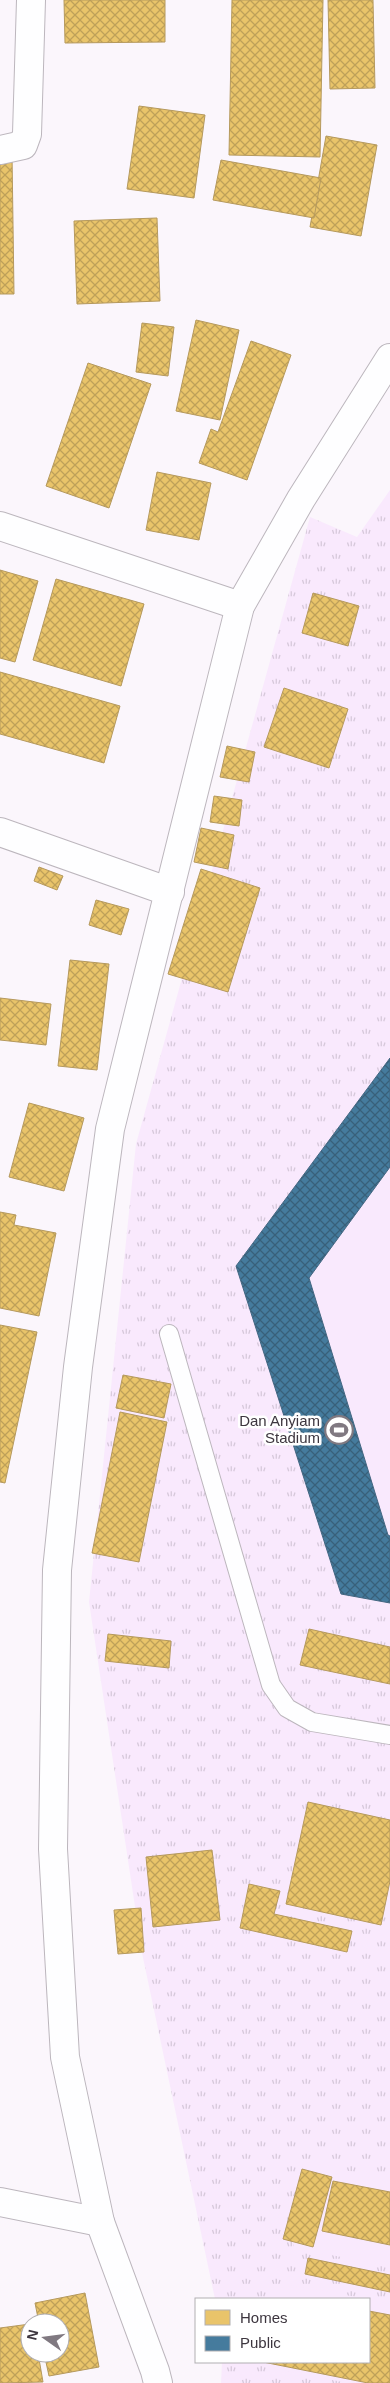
<svg xmlns="http://www.w3.org/2000/svg" width="390" height="2383" viewBox="0 0 390 2383" font-family="Helvetica,sans-serif">
<style>
.grass{fill:url(#grass-tufts)}
.garden{fill:#f9e9fd}
.homes{fill:url(#homes-cross-hatch);stroke:#b5995d}
.public{fill:url(#public-cross-hatch);stroke:#436681}
.lines{fill:none;stroke-linecap:round;stroke-linejoin:round}
.lane-casing{stroke:#bcb6bd;stroke-width:20}
.street-casing{stroke:#bcb6bd;stroke-width:30}
.lane{stroke:#fefeff;stroke-width:18}
.street{stroke:#fefeff;stroke-width:28}
.labels{text-anchor:middle;stroke-width:5;stroke-linejoin:round;paint-order:stroke}
.poi-label{font-size:15px;fill:#3d363f;stroke:#fff;text-anchor:end}
</style>
<defs>
<pattern id="grass-tufts" width="24" height="20" patternUnits="userSpaceOnUse" patternTransform="scale(1.25)"><rect width="24" height="20" fill="#f9e9fd"/><path d="M3 7l-1-3M5 7V3M7 7l1-3M15 17l-1-3M17 17v-4M19 17l1-3" fill="none" stroke="#d6c8da"/></pattern>
<pattern id="homes-cross-hatch" width="8" height="8" patternUnits="userSpaceOnUse" patternTransform="scale(1.25)"><rect width="8" height="8" fill="#e9c46a"/><path d="M0 0l8 8M0 8l8-8" fill="none" stroke="#bea059"/></pattern>
<pattern id="public-cross-hatch" width="8" height="8" patternUnits="userSpaceOnUse" patternTransform="scale(1.25)"><rect width="8" height="8" fill="#457b9d"/><path d="M0 0l8 8M0 8l8-8" fill="none" stroke="#38607a"/></pattern>
</defs>
<rect width="100%" height="100%" fill="#fbf6fc"/>
<path class="grass" d="M390,490V2383H221L222,2362H369V2299H215L142,1953L89,1602L136,1144L310,517L357,537Z"/>
<g class="garden">
<path d="M390,1058V1603L341,1594L236,1266Z"/>
<path d="M308,2163L390,2179V2266L293,2248Z"/>
<path d="M284,2284L367,2299H281Z"/>
<path d="M369,2300L390,2304V2383H348L268,2368L270,2362H369Z"/>
</g>
<g class="homes">
<path d="M64,0H165V42L65,43Z"/>
<path d="M232,0H323L320,157L229,155Z"/>
<path d="M328,0H373L375,88L330,89Z"/>
<path d="M139,106L205,115L194,198L127,189Z"/>
<path d="M326,136L377,145L361,236L310,227Z"/>
<path d="M0,154H12L14,294H0Z"/>
<path d="M221,160L321,178L314,218L213,200Z"/>
<path d="M157,218L160,301L77,304L74,221Z"/>
<path d="M196,320L239,330L220,420L176,411Z"/>
<path d="M142,323L174,327L168,376L136,372Z"/>
<path d="M251,341L291,355L247,480L199,463L211,429L218,432Z"/>
<path d="M88,363L151,384L109,508L46,486Z"/>
<path d="M157,472L211,483L199,540L146,530Z"/>
<path d="M0,570L38,581L15,662L0,658Z"/>
<path d="M56,579L144,604L121,686L33,660Z"/>
<path d="M313,593L359,606L348,646L302,633Z"/>
<path d="M0,672L120,706L104,763L0,734Z"/>
<path d="M284,688L348,709L329,768L264,747Z"/>
<path d="M227,746L255,752L249,782L220,777Z"/>
<path d="M214,796L242,800L239,826L210,822Z"/>
<path d="M201,828L234,835L228,869L194,862Z"/>
<path d="M39,867L63,876L57,890L34,881Z"/>
<path d="M201,869L260,888L228,992L168,974Z"/>
<path d="M96,900L129,909L121,935L89,925Z"/>
<path d="M70,960L109,964L97,1070L58,1066Z"/>
<path d="M0,998L51,1004L46,1045L0,1040Z"/>
<path d="M29,1103L84,1118L64,1191L9,1177Z"/>
<path d="M0,1212L16,1215L14,1225L56,1233L39,1316L0,1308Z"/>
<path d="M0,1325L37,1332L5,1483L0,1482Z"/>
<path d="M123,1375L171,1384L164,1418L116,1408Z"/>
<path d="M120,1412L167,1422L139,1562L92,1553Z"/>
<path d="M309,1629L390,1647V1684L300,1665Z"/>
<path d="M108,1634L171,1641L169,1668L105,1661Z"/>
<path d="M308,1802L390,1820V1881L381,1925L286,1904Z"/>
<path d="M212,1850L220,1920L153,1927L146,1857Z"/>
<path d="M249,1884L280,1891L274,1914L352,1931L347,1952L240,1928Z"/>
<path d="M141,1908L144,1952L118,1954L114,1910Z"/>
<path d="M302,2169L332,2177L313,2247L283,2239Z"/>
<path d="M333,2181L390,2192V2245L322,2231Z"/>
<path d="M308,2258L390,2275V2292L305,2274Z"/>
<path d="M85,2293L99,2367L49,2376L44,2353H60V2323H39L35,2303Z"/>
<path d="M369,2311L390,2315V2383H368L263,2362H369Z"/>
<path d="M30,2324V2353H38L43,2382L0,2383V2328Z"/>
</g>
<path class="public" d="M390,1058V1167L309,1278L388,1535L390,1536V1603L341,1594L236,1266Z"/>
<g class="lines">
<defs>
<path id="lane" d="M169,1334L271,1685L287,1708L312,1722L390,1735"/>
<g id="street">
<path d="M0,150L23,145L27,134L31,0"/>
<path d="M0,526L240,606"/>
<path d="M0,832L170,892"/>
<path d="M0,2202L100,2222"/>
<path d="M158,2383L155,2371L100,2222L65,2057L53,1849L57,1570L78,1367L110,1129L240,606L301,499L390,358"/>
</g>
</defs>
<use href="#lane" class="lane-casing"/>
<use href="#street" class="street-casing"/>
<use href="#lane" class="lane"/>
<use href="#street" class="street"/>
</g>
<defs>
<symbol id="stadium-ring" viewBox="-11 -11 22 22"><circle r="9.5" fill="#fff" stroke="#807981" stroke-width="1.5"/><path d="M0-5a6.5 5 0 1 0 0 10a6.5 5 0 1 0 0-10ZM-3.5-1.8h7v3.6h-7Z" fill="#807981"/></symbol>
</defs>
<g fill-rule="evenodd">
<use href="#stadium-ring" x="323" y="1414" width="32" height="32"/>
</g>
<g class="labels">
<g class="poi-label">
<text x="320" y="1426">Dan Anyiam<tspan x="320" dy="17">Stadium</tspan></text>
</g>
</g>
<rect x="195" y="2298" width="175" height="65" fill="#ffffff" stroke="#b1afb2"/>
<rect x="205" y="2310" width="25" height="15" fill="#e9c46a" stroke="#b1afb2"/>
<text x="240" y="2323" font-size="15" fill="#3d363f">Homes</text>
<rect x="205" y="2336" width="25" height="15" fill="#457b9d" stroke="#b1afb2"/>
<text x="240" y="2348" font-size="15" fill="#3d363f">Public</text>
<g transform="translate(45 2338) rotate(284)"><circle r="24" fill="#ffffff" stroke="#b1afb2"/>
<path d="M0-4L9 19L0 12L-9 19Z" fill="#807981"/>
<text y="-8" font-size="14" font-weight="bold" text-anchor="middle" fill="#3d363f">N</text>
</g>
</svg>
